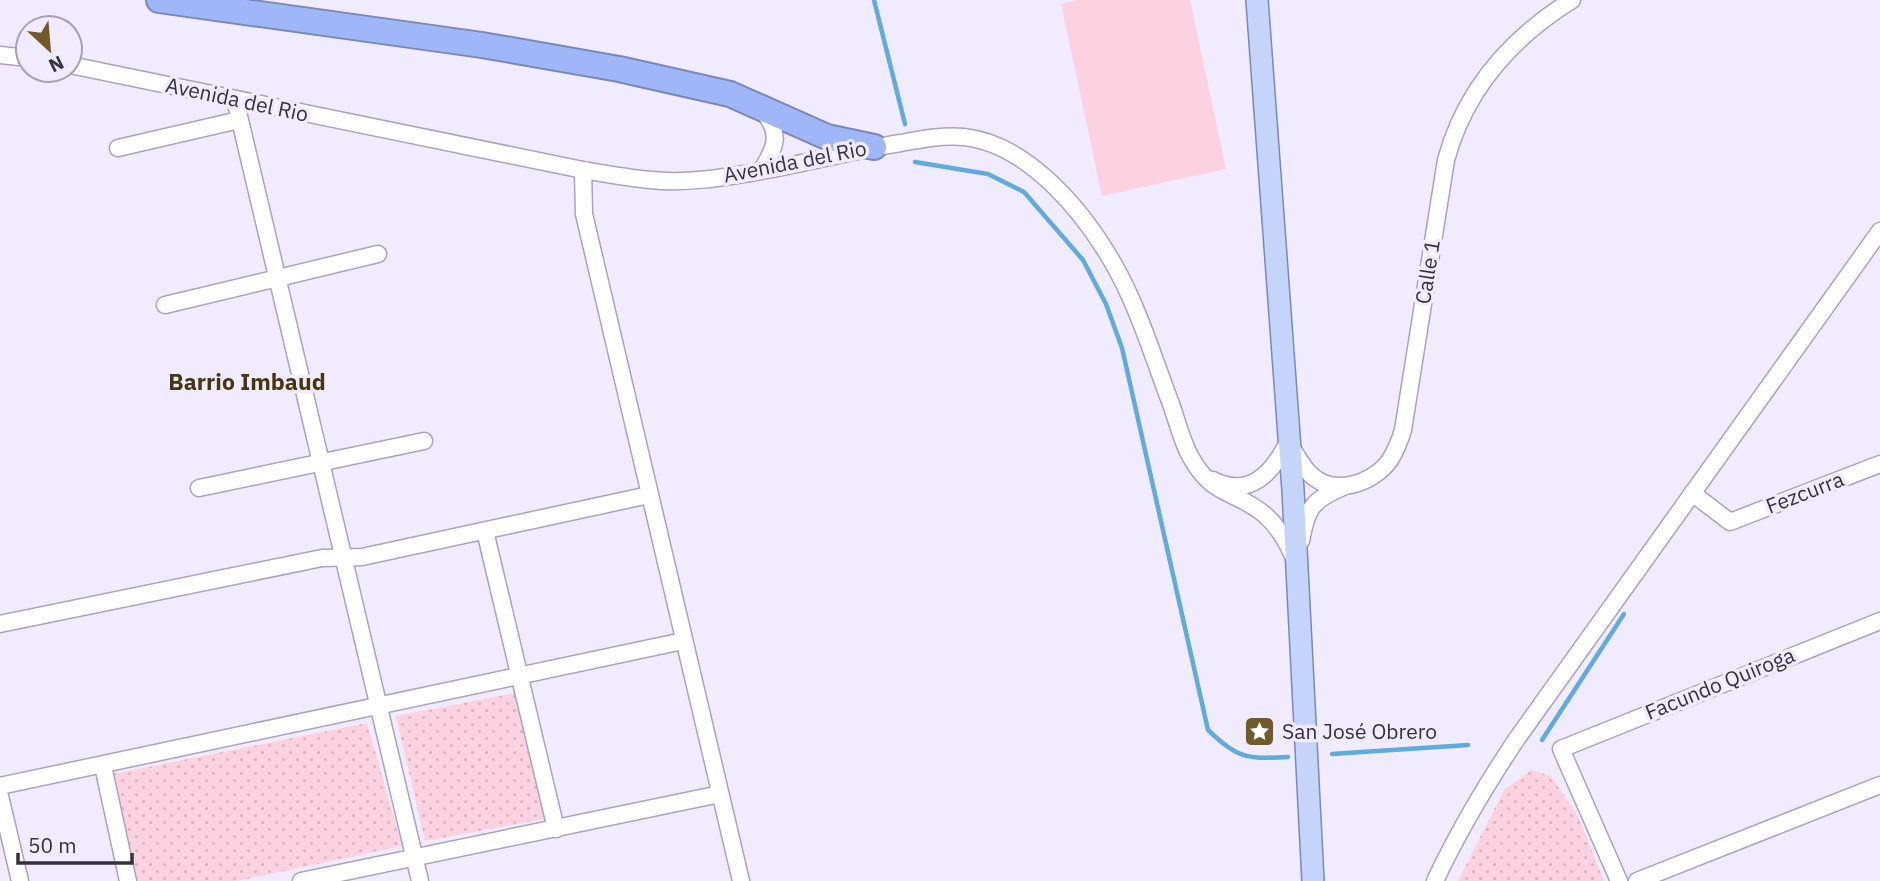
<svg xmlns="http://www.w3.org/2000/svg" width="1880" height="881" viewBox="0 0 1880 881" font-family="'IBM Plex Sans',sans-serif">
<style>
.green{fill:url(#green-dots)}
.pitch{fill:#fcd2e0}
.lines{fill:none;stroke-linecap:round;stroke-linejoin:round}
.stream{stroke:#5dabdf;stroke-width:4.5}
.minor-casing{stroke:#aba2c1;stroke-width:19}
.major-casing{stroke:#7a88b7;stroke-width:24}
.highway-casing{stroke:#7a88b7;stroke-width:28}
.minor{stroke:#fff;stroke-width:16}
.major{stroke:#c5d4fb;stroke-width:21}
.highway{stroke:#9fb7f8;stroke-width:24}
.labels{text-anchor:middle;stroke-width:7;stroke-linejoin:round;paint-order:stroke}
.street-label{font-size:21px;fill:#35323e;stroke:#f0ebff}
.poi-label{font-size:21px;fill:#35323e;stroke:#f0ebff;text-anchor:start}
.neighbourhood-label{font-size:23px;font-weight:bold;fill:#48350e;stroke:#f0ebff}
</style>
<defs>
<pattern id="green-dots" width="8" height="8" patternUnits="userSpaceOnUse" patternTransform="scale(1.75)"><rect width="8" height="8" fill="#fcd2e0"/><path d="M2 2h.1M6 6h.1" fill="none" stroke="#d9b5c1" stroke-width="1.8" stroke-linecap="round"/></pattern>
</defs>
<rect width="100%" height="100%" fill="#f0ebff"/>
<g class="green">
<path d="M515,693L545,819L425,841L396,716Z"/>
<path d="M367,723L402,846L237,881H138L113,774Z"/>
<path d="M1531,770L1551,776L1578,816L1604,881H1458L1504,790Z"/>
</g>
<path class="pitch" d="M1078,0H1190L1226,169L1102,196L1061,4Z"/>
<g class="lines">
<g class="stream">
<path d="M874,0L905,124"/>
<path d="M915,162L988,174L1024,192L1083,260L1106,304L1122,348L1208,730C1239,759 1246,759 1288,757"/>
<path d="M1542,740L1624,614"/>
<path d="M1332,754L1468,745"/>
</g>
<defs>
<g id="minor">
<path d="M0,55L28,58"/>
<path d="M70,65L583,170C606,174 628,178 651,180C687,184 726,177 761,171C808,163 854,150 901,143C922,139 943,135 964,137C1028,144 1083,211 1113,263C1138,306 1153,357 1171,404C1177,421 1181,438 1189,454C1212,498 1234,489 1265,515C1279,527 1287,542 1294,558"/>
<path d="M235,99L420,881"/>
<path d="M118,148L239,120"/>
<path d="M583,170L584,214L741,881"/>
<path d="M761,171C776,147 782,133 762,110"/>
<path d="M165,305L378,254"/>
<path d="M1213,480C1250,499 1273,472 1288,442C1295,452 1301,465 1310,474C1333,497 1373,484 1390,460C1396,450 1400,440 1403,430L1446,160C1465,90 1511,38 1572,0"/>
<path d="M199,488L424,441"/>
<path d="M1692,493L1730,522L1880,464"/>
<path d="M485,531L556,829"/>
<path d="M1301,541C1307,508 1312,500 1343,487"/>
<path d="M0,624L322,558L362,557L649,495"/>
<path d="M103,766L128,881"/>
<path d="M0,786L683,641"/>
<path d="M0,796L20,881"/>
<path d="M301,881L720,794"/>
<path d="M1435,881C1458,832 1486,785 1516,740L1880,231"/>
<path d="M1619,881L1561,749L1880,621"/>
<path d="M1637,881L1880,785"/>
</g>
<path id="major" d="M1257,0L1293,490L1313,881"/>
<path id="highway" d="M159,0L482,45L619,69L730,94L827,137L874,147"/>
</defs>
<use href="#minor" class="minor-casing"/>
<use href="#major" class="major-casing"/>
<use href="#highway" class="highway-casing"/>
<use href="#minor" class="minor"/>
<use href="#major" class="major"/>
<use href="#highway" class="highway"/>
</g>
<defs>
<symbol id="sight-square" viewBox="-11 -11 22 22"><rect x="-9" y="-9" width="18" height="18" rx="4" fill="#71592a" stroke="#f0ebff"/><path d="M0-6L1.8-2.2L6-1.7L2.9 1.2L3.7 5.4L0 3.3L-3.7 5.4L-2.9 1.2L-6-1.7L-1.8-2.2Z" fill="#fff"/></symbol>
</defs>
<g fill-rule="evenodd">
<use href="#sight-square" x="1242" y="714" width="35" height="35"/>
</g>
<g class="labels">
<g class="street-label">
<text transform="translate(237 100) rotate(12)" y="7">Avenida del Rio</text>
<text transform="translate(795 162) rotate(-11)" y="7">Avenida del Rio</text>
<text transform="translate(1428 272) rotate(-81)" y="7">Calle 1</text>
<text transform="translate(1805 493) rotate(-21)" y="7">Fezcurra</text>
<text transform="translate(1720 684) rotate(-22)" y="7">Facundo Quiroga</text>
</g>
<g class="poi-label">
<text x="1282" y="739">San José Obrero</text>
</g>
<g class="neighbourhood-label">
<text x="247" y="390">Barrio Imbaud</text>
</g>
</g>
<g transform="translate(49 49) rotate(154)"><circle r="33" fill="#f0ebff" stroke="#a5a1b2" stroke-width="2"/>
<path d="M0-5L12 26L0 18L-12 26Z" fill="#71592a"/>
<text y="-10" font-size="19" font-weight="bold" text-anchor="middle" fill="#35323e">N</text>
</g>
<path d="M18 853v10h114v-10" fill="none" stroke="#35323e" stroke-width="3.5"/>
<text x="28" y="853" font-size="21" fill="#35323e" stroke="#f0ebff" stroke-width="5" paint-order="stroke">50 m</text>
</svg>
